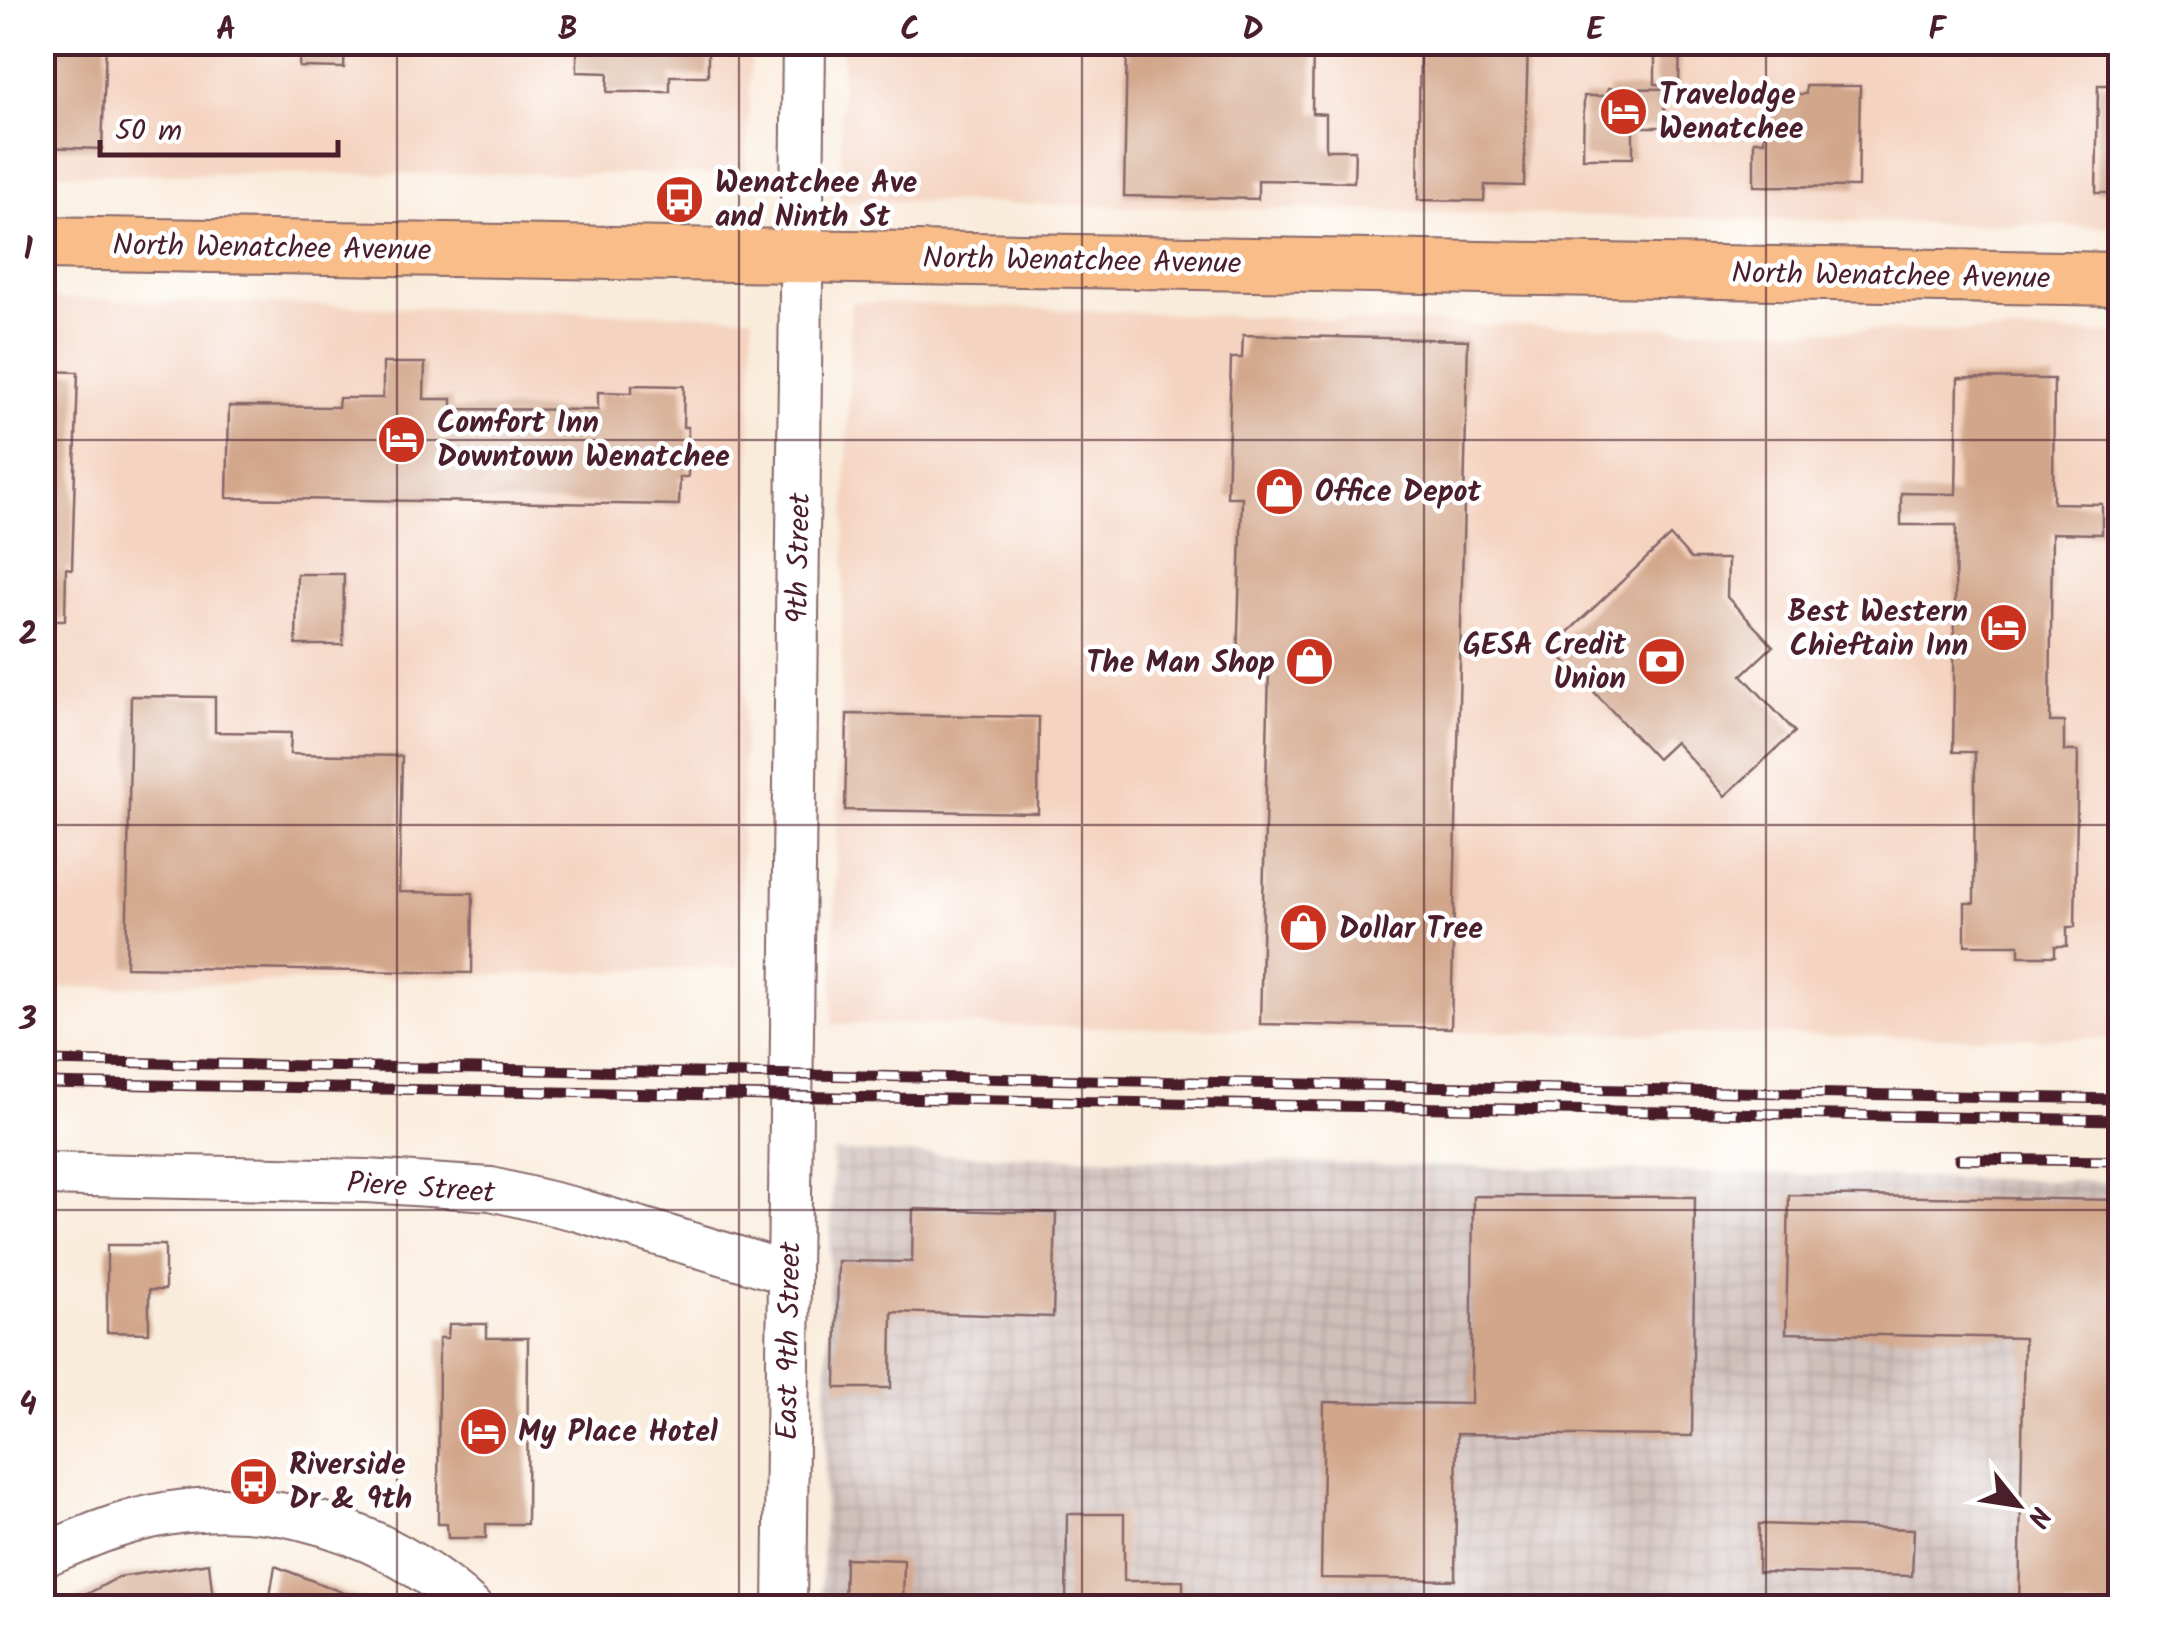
<svg xmlns="http://www.w3.org/2000/svg" width="2163" height="1650" viewBox="0 0 2163 1650" font-family="Kalam,sans-serif">
<style>
.built{fill:#f4d3c0}
.industrial{fill:url(#industrial-grid)}
.building{fill:#d2a68a}
.lines{fill:none;stroke-linecap:round;stroke-linejoin:round}
.minor-casing{stroke:#876769;stroke-width:46}
.major-casing{stroke:#876769;stroke-width:56}
.minor{stroke:#fff;stroke-width:42}
.major{stroke:#f8bd88;stroke-width:52}
.rail-casing{stroke:#4a1f2b;stroke-width:11}
.rail{stroke:#fff;stroke-width:8;stroke-dasharray:22;stroke-linecap:butt}
.grid{fill:none;stroke:#4a1f2b;stroke-width:2.5;stroke-opacity:0.55}
.labels{text-anchor:middle;stroke-width:9;stroke-linejoin:round;paint-order:stroke}
.poi-label{font-size:30px;font-weight:bold;fill:#4a1f2b;stroke:#fff;text-anchor:start}
.street-label{font-size:30px;fill:#4a1f2b;stroke:#fff}
.neatline{fill:none;stroke:#4a1f2b;stroke-width:4}
.grid-label{font-size:32px;text-anchor:middle;font-weight:bold;fill:#4a1f2b}
</style>
<defs>
<pattern id="industrial-grid" width="8" height="8" patternUnits="userSpaceOnUse" patternTransform="scale(2.5)"><rect width="8" height="8" fill="#d0c0bc"/><path d="M0 4h8M4 0v8" fill="none" stroke="#b4a5a2"/></pattern>
</defs>
<rect width="100%" height="100%" fill="#fff"/>
<filter id="ink" filterUnits="userSpaceOnUse"><feTurbulence type="fractalNoise" baseFrequency=".01" numOctaves="2"/><feDisplacementMap in="SourceGraphic" scale="20" xChannelSelector="R" yChannelSelector="G"/><feConvolveMatrix kernelMatrix="1 2 1 2 8 2 1 2 1" color-interpolation-filters="sRGB"/></filter>
<filter id="wash" filterUnits="userSpaceOnUse"><feTurbulence type="fractalNoise" baseFrequency=".0048" numOctaves="4" result="noise"/><feDisplacementMap in="SourceGraphic" scale="40" xChannelSelector="R" yChannelSelector="G"/><feGaussianBlur stdDeviation="2.25" result="paint"/><feColorMatrix in="noise" values="0 0 0 0 0 0 0 0 0 0 0 0 0 0 0 0 0 1.4 0 .05"/><feComposite in="paint" operator="in"/></filter>
<g filter="url(#wash)">
<rect width="100%" height="100%" fill="#f9ecdb"/>
<g class="built">
<path d="M43,43H752L746,174H43Z"/>
<path d="M842,43H2120V227L840,200Z"/>
<path d="M42,298L753,316L739,967L43,989Z"/>
<path d="M851,302L1485,325L2120,334V1039L832,1024Z"/>
</g>
<path class="industrial" d="M833,1152L2120,1182V1607L821,1608Z"/>
<g id="blocks">
<g class="building">
<path d="M42,42H106L102,149L42,147Z"/>
<path d="M300,42H345L344,68L299,67Z"/>
<path d="M577,42H708V76H670V92H607L608,73L577,72Z"/>
<path d="M1127,42H1313L1312,113L1326,114V150H1355L1354,182L1258,180V199L1124,196Z"/>
<path d="M1420,42H1528L1524,186L1485,185L1484,201L1418,200Z"/>
<path d="M1655,42H1680L1679,85L1655,84Z"/>
<path d="M2098,85H2120V193H2096Z"/>
<path d="M1806,86H1860L1858,187L1754,186V141H1764V94H1806Z"/>
<path d="M1608,88L1665,89L1664,127H1633V158H1583L1584,96H1608Z"/>
<path d="M1243,335L1468,340L1451,1028L1260,1024L1269,667L1237,666L1242,497H1227L1231,358H1242Z"/>
<path d="M383,363H425L424,399H452V409L598,410V392L632,393V385L684,386L683,427H688V477H680L679,505L227,498L229,406L338,407L339,398H383Z"/>
<path d="M42,371L78,372L72,569L66,568L65,620H42Z"/>
<path d="M1958,378L2054,379L2053,503L2102,504V534L2052,533L2050,722H2064V751H2078L2075,927H2067V946H2055V956H2019V945H1965V903H1974L1975,752H1953L1956,525H1901V493L1956,494Z"/>
<path d="M1670,536L1691,559H1728L1727,597L1773,646L1742,675L1795,732L1725,796L1675,742L1657,759L1552,647Z"/>
<path d="M297,574H344L343,645H296Z"/>
<path d="M131,696L215,697V732L291,733L290,754L402,756L399,892L473,893L472,973L126,967Z"/>
<path d="M847,714L1039,717L1038,813L845,810Z"/>
<path d="M1789,1195L2120,1200V1608H2019L2024,1338L1786,1333Z"/>
<path d="M1473,1196L1695,1197L1692,1436L1457,1434L1455,1580L1321,1578L1324,1402L1471,1404Z"/>
<path d="M913,1209L1056,1213L1053,1317L892,1312L891,1388H836L838,1261L912,1262Z"/>
<path d="M107,1245H165V1290H149V1333L107,1332Z"/>
<path d="M449,1324H487V1338H528L527,1524H486V1538H448L447,1524H438L439,1338H448Z"/>
<path d="M1067,1514H1124V1581H1183V1608H1066Z"/>
<path d="M1759,1524L1914,1529L1912,1576L1758,1572Z"/>
<path d="M845,1558L904,1560L903,1608H844Z"/>
<path d="M209,1563L214,1608H61L119,1577Z"/>
<path d="M275,1566L377,1606V1608H268Z"/>
</g>
</g>
</g>
<g filter="url(#ink)">
<use href="#blocks" fill-opacity="0" stroke="#876769" stroke-width="2.5"/>
<g class="lines">
<defs>
<g id="minor">
<path d="M42,1174L367,1181L491,1189L575,1209L788,1273"/>
<path d="M42,1556C66,1546 89,1535 114,1527C240,1485 374,1520 471,1608"/>
<path d="M785,1608L804,42"/>
</g>
<path id="major" d="M42,243L2120,279"/>
</defs>
<use href="#minor" class="minor-casing"/>
<use href="#major" class="major-casing"/>
<use href="#minor" class="minor"/>
<use href="#major" class="major"/>
<defs>
<g id="rail">
<path d="M42,1061L2120,1099"/>
<path d="M42,1083L2120,1120"/>
<path d="M1959,1159L2120,1161"/>
</g>
</defs>
<use href="#rail" class="rail-casing"/>
<use href="#rail" class="rail"/>
</g>
</g>
<path class="grid" d="M397,42V1608M739,42V1608M1082,42V1608M1424,42V1608M1766,42V1608M42,440H2120M42,825H2120M42,1210H2120"/>
<defs>
<symbol id="hotel-disc" viewBox="-11 -11 22 22"><circle r="9.5" fill="#c8321e" stroke="#fff"/><path d="M-6-4.5h1.5V1H6V5H4.5V3h-9V5H-6ZM-4 0a1.8 1.8 0 1 1 3.6 0ZM.5 0V-2.5h3Q6-2.5 6 0Z" fill="#fff"/></symbol>
<symbol id="bus-disc" viewBox="-11 -11 22 22"><circle r="9.5" fill="#c8321e" stroke="#fff"/><path d="M-5-6H5V4H4V6H2V4H-2V6H-4V4H-5ZM-3.5-4V0h7V-4ZM-3.5 1.2v1.5H-2V1.2ZM2 1.2v1.5H3.5V1.2Z" fill="#fff"/></symbol>
<symbol id="shop-disc" viewBox="-11 -11 22 22"><circle r="9.5" fill="#c8321e" stroke="#fff"/><path d="M-5-2.5h2.3a2.7 3.5 0 0 1 5.4 0H5L5.5 6h-11ZM-1.5-2.5h3a1.5 2.3 0 0 0-3 0Z" fill="#fff"/></symbol>
<symbol id="bank-disc" viewBox="-11 -11 22 22"><circle r="9.5" fill="#c8321e" stroke="#fff"/><path d="M-6-4H6V4H-6ZM0-2.3a2.3 2.3 0 1 0 0 4.6a2.3 2.3 0 1 0 0-4.6Z" fill="#fff"/></symbol>
</defs>
<g fill-rule="evenodd">
<use href="#hotel-disc" x="1596" y="84" width="55" height="55"/>
<use href="#bus-disc" x="652" y="172" width="55" height="55"/>
<use href="#hotel-disc" x="374" y="412" width="55" height="55"/>
<use href="#shop-disc" x="1252" y="464" width="55" height="55"/>
<use href="#hotel-disc" x="1976" y="600" width="55" height="55"/>
<use href="#bank-disc" x="1634" y="634" width="55" height="55"/>
<use href="#shop-disc" x="1282" y="634" width="55" height="55"/>
<use href="#shop-disc" x="1276" y="900" width="55" height="55"/>
<use href="#hotel-disc" x="456" y="1404" width="55" height="55"/>
<use href="#bus-disc" x="226" y="1454" width="55" height="55"/>
</g>
<g class="labels">
<g class="poi-label">
<text x="1659" y="104">Travelodge<tspan x="1659" dy="34">Wenatchee</tspan></text>
<text x="715" y="192">Wenatchee Ave<tspan x="715" dy="34">and Ninth St</tspan></text>
<text x="437" y="432">Comfort Inn<tspan x="437" dy="34">Downtown Wenatchee</tspan></text>
<text x="1315" y="501">Office Depot</text>
<text x="1968" y="621" text-anchor="end">Best Western<tspan x="1968" dy="34">Chieftain Inn</tspan></text>
<text x="1626" y="654" text-anchor="end">GESA Credit<tspan x="1626" dy="34">Union</tspan></text>
<text x="1275" y="672" text-anchor="end">The Man Shop</text>
<text x="1339" y="938">Dollar Tree</text>
<text x="518" y="1441">My Place Hotel</text>
<text x="289" y="1474">Riverside<tspan x="289" dy="34">Dr &amp; 9th</tspan></text>
</g>
<g class="street-label">
<text transform="translate(272 247) rotate(1)" y="10">North Wenatchee Avenue</text>
<text transform="translate(1082 260) rotate(1)" y="10">North Wenatchee Avenue</text>
<text transform="translate(1891 275) rotate(1)" y="10">North Wenatchee Avenue</text>
<text transform="translate(798 558) rotate(-89)" y="10">9th Street</text>
<text transform="translate(421 1187) rotate(4)" y="10">Piere Street</text>
<text transform="translate(788 1341) rotate(-89)" y="10">East 9th Street</text>
</g>
</g>
<rect width="2163" height="1650" fill="none" stroke="#fff" stroke-width="110"/>
<g transform="translate(2018 1505) rotate(120)" stroke="#ffffff" stroke-width="8" paint-order="stroke">
<path d="M0-8L18 38L0 25L-18 38Z" fill="#4a1f2b"/>
<text y="-15" font-size="28" font-weight="bold" text-anchor="middle" fill="#4a1f2b">N</text>
</g>
<path d="M100 140v15h238v-15" fill="none" stroke="#4a1f2b" stroke-width="5"/>
<text x="115" y="140" font-size="30" fill="#4a1f2b" stroke="#ffffff" stroke-width="8" paint-order="stroke">50 m</text>
<rect x="55" y="55" width="2053" height="1540" class="neatline"/>
<g class="grid-label">
<text x="226" y="39">A</text>
<text x="568" y="39">B</text>
<text x="910" y="39">C</text>
<text x="1253" y="39">D</text>
<text x="1595" y="39">E</text>
<text x="1937" y="39">F</text>
<text x="28" y="259">1</text>
<text x="28" y="644">2</text>
<text x="28" y="1029">3</text>
<text x="28" y="1414">4</text>
</g>
</svg>
